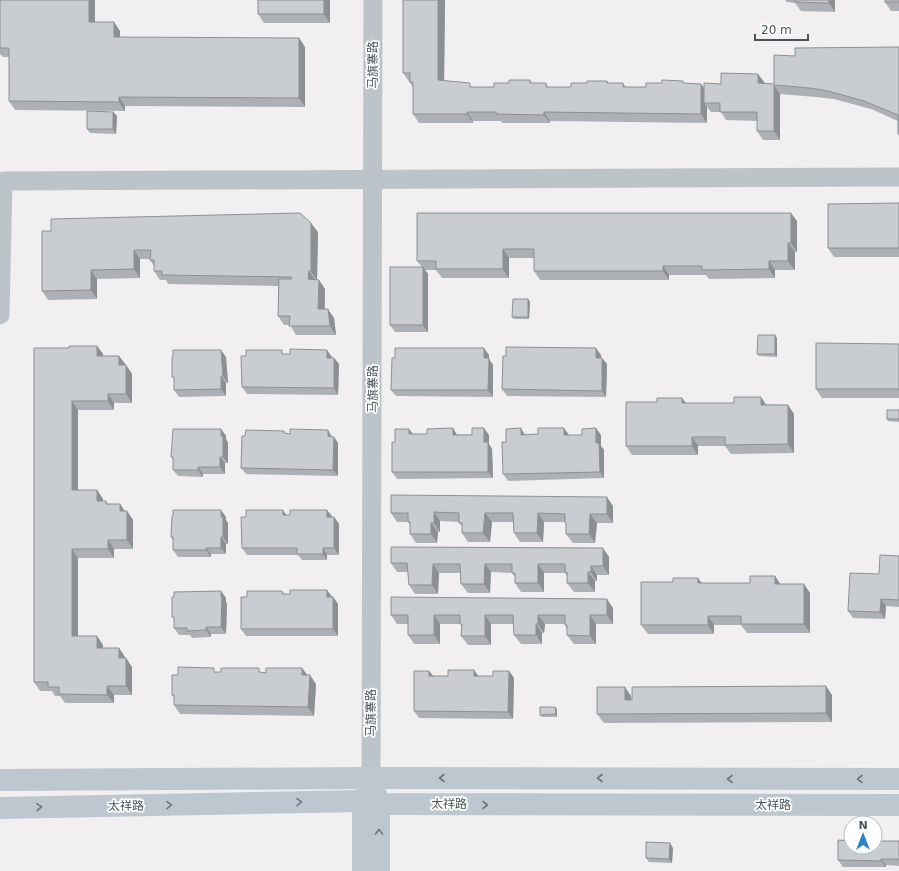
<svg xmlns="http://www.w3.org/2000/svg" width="899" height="871" viewBox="0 0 899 871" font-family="'DejaVu Sans','Noto Sans SC',sans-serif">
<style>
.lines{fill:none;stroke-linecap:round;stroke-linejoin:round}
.street{stroke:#bcc4ca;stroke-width:19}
.secondary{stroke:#bdc7cf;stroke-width:22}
.wall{fill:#adb0b4}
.shaded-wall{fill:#8d9092}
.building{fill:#c9cdd1;stroke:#8d9092}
.oneway{stroke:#6c767d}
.labels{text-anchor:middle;stroke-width:3.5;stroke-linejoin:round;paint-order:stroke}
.street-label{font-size:12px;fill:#49545a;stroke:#fff}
</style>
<rect width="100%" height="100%" fill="#f1efef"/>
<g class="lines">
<g class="street">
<path d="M0,315L3,181L899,177"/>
<path d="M366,792L371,778L373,0"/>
</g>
<g class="secondary">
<path d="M0,780L371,778L899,779"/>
<path d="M375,791L379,804V871"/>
<path d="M0,808L363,801L379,804L899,805"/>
<path d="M363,871V801"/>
</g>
</g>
<g class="wall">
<path d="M0,0H95V22L120,31V38H299L305,47V107L125,106V111L15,110L9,101V57H3L0,54Z"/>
<path d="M330,0V23H264L258,14Z"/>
<path d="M403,0H445L444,81L473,87H494L509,83L530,80L532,83H546L548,87H571L587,83L607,81L609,83H623L626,87H646L685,83L701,84L704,88L721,84L765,83V84H774L795,56L899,47V136L898,134V121L871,109L834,99L816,97L780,94V140H763L757,131V121L726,120L721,112H711L707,107V123L550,121V123H502L501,121H473V123H419L413,114V87L403,73Z"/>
<path d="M785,0H835V12L801,11L795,3L787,2Z"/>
<path d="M877,0H899V11H891L885,2V0Z"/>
<path d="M113,112L117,116L116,134L90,133L87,129Z"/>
<path d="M899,203V257H834L828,248Z"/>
<path d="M417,213L797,221V252H795V270H775V278L709,279L706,275H669V280H540L534,271V258H509V278H442L436,270H425L428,274V332H395L390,325L422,267L417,261Z"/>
<path d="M42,231L318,232L317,280H319L325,289V309L334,318L336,335H296L290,325H284L278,316V286L168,284L166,280H160L154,271V266L150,260V259H140V278L97,279V299L48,300L42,291Z"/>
<path d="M528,299L530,302L529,319H514L512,317Z"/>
<path d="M775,335L777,338V357L759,356L757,354Z"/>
<path d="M899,344V398H822L816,389Z"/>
<path d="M97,346L103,354V356H119L132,374V403H114V410H78V490H97L103,499V501H106L108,504H120L125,511H127L133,520V549H114V558H78V636H97L103,645V648H119L125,657V658H126L132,667V695H114V703H65L60,696H55L52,691H40L34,682L69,348Z"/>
<path d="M284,354L332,357V358H334L339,364L338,395L247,394L242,387L246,356Z"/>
<path d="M489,355V359L493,365V397L396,396L391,390Z"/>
<path d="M601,355V358H602L607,364L606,397L507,396L502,389Z"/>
<path d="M226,357L228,383H226V396L179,397L174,390V379L172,377Z"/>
<path d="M682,398L686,403L788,405L794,414V453L731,454L725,446H698V455H632L626,446L657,402Z"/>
<path d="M899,410V422L888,421L887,419Z"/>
<path d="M221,429L226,436V439L228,443V463H225V474H203V477L178,476L173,470V459L171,457Z"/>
<path d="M409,429L413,434L489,435V444L492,449L493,478L397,479L392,472L395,442Z"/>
<path d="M284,431L285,434L332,437L338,443V476L246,474L241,468L245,436Z"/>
<path d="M525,435H601V446L604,450V478L508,481L503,474L506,442Z"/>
<path d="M613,506V523H597L595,543H573L566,534V525L565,522H544L543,542H520L514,533L513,522H492L490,542H468L462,533V526L459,523V522L440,521V532H438L437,543H416L410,534V525L408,522H397L391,513Z"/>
<path d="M286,515L334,517L339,524V555H327V560H302L298,555H247L242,548L246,517Z"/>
<path d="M226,517V520L228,523V544H226V554H211V557H178L173,550V540L171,537Z"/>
<path d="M899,556V607L886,606L885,619L853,618L848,611L879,574Z"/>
<path d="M609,557V575H597V581H595V592H574L567,583V576L565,573H544V592H521L515,583V577L512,573L491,572L490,593H468L461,584L460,573H439L438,594H415L409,585L408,572H397L391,563Z"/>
<path d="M775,576L780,584L810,593V633H747L741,625H714V634H648L641,625L702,583H750Z"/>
<path d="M327,590L332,597H333L338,604V636H246L241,629L282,591L285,594H290Z"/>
<path d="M221,591L226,598V602L227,604L226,634H211V637L192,638L190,635H179L174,628V619L172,617Z"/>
<path d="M613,608V624H596V644H574L567,635V629L565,625V624H545L544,633H542V644H521L514,635V624H491V645H468L461,636L462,627L460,624H440V644H414L408,635V624H397L391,615Z"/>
<path d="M474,670L478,676H493L509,671L514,678L513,719L419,718L414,711L429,671L433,676H448Z"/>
<path d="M218,672H262L307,675L316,684L314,716L180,714L174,705V698L172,695L178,675Z"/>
<path d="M832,695V722L604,723L597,714L631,696V700Z"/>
<path d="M555,707L557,709V717H542L540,715Z"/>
<path d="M899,841V866L886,865V867H843L838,860Z"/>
<path d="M673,848L672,863L649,862L646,858Z"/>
</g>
<g class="shaded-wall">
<path d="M89,0H95V31L89,22Z"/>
<path d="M324,0H330V23L324,14Z"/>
<path d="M438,0H445L444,89L438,80Z"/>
<path d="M829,0H835V12L829,3Z"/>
<path d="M114,22L120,31V46L114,37Z"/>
<path d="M299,38L305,47V107L299,98Z"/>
<path d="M758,74L765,83V92L758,83Z"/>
<path d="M701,84L707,92L704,103L707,107V123L701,114Z"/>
<path d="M774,85L780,94V140L774,131Z"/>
<path d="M119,97L125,106V111L119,102Z"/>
<path d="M113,112L117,116L116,134L113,129Z"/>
<path d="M467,112L473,121V123L467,114Z"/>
<path d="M544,112L550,121V123L544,115Z"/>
<path d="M791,213L797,221V252L791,243Z"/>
<path d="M311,223L318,232L317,280L311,271Z"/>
<path d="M788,243L795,252V270L788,261Z"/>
<path d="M503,249L509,258V278L503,269Z"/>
<path d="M134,250L140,259V278L134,269Z"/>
<path d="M769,261L775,270V278L769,269Z"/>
<path d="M663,266L669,275V280L663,271Z"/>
<path d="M423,267L428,274V332L423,325Z"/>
<path d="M91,270L97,279V299L91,290Z"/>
<path d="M309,271L315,280L308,279Z"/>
<path d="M319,280L325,289L324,318L318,309Z"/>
<path d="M528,299L530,302L529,319L528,317Z"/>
<path d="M328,309L334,318L336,335L330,326Z"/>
<path d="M775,335L777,338V357L775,354Z"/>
<path d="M97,346L103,354V365L97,356Z"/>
<path d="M484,348L489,355V359L493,365V397L488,390L484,358Z"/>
<path d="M596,348L601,355V364L596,358Z"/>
<path d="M221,350L226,357L228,383L223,376Z"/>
<path d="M327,350L332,357V364L327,358Z"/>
<path d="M119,356L126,365V374L119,365Z"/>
<path d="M334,358L339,364L338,395L334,388Z"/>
<path d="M602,358L607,364L606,397L602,391Z"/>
<path d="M126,365L132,374V403L126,394Z"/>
<path d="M221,376L226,383V396L221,389Z"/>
<path d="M108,394L114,403V410L108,401Z"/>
<path d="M761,397L767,406L761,405Z"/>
<path d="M682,398L688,406L682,403Z"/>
<path d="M72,401L78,410V499L72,490Z"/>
<path d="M788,405L794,414V453L788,444Z"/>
<path d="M453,428L457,435H453Z"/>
<path d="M484,428L489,435V444L492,449L493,478L488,472L484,442Z"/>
<path d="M521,428L525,435H521Z"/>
<path d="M564,428L569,435H564Z"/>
<path d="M596,428L601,435V446L604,450V478L600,472L596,443Z"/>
<path d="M221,429L226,436V439L228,443V463L223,457L221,436Z"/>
<path d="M409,429L414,436L409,434Z"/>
<path d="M328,430L332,437L328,436Z"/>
<path d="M334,437L338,443V476L333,470Z"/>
<path d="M692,437L698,446V455L692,446Z"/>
<path d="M220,457L225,463V474L220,467Z"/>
<path d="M198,467L203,474V477L198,470Z"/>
<path d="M97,490L103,499V510L97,501Z"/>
<path d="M607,497L613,506V523L607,514Z"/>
<path d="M120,504L126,513L120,511Z"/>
<path d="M221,510L226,517V520L228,523V544L223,537Z"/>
<path d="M283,510L287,516L283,515Z"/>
<path d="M327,510L332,516V524L327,517Z"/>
<path d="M127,511L133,520V549L127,540Z"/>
<path d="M434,512L440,521V532L434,523Z"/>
<path d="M485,513L492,522L490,542L483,533Z"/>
<path d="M538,513L544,522L543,542L537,533Z"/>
<path d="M590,514L597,523L595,543L589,534Z"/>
<path d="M334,517L339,524V555L334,548Z"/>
<path d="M431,523L438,532L437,543L431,534Z"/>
<path d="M221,537L226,544V554L221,548Z"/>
<path d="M108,540L114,549V558L108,549Z"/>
<path d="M206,548L211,554V557L206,550Z"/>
<path d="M323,548L327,555V560L323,554Z"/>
<path d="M603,548L609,557V575L603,566Z"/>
<path d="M72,549L78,558V645L72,636Z"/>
<path d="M433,564L439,573L438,594L432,585Z"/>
<path d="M485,564L491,572L490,593L484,584Z"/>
<path d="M538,564L544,573V592L538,583Z"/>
<path d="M591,566L597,575V581L591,572Z"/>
<path d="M588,572L595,581V592L588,583Z"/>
<path d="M775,576L781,585L775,584Z"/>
<path d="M698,578L704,586L698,583Z"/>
<path d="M804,584L810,593V633L804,624Z"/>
<path d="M327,590L332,597H327Z"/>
<path d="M221,591L226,598V602L227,604L226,634L221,627Z"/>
<path d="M333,597L338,604V636L333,629Z"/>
<path d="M607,599L613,608V624L607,615Z"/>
<path d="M881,599L886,606L885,619L880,612Z"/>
<path d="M434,615L440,624V644L434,635Z"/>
<path d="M485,615L491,624V645L485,636Z"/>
<path d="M538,615L545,624L544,633L538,624Z"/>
<path d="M590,615L596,624V644L590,636Z"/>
<path d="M708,616L714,625V634L708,625Z"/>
<path d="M536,624L542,633V644L536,635Z"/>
<path d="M206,627L211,634V637L206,630Z"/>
<path d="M97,636L103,645V657L97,648Z"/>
<path d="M119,648L125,657V667L119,658Z"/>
<path d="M126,658L132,667V695L126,686Z"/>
<path d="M302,668L309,677L302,675Z"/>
<path d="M474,670L479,677L474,676Z"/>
<path d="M429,671L434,677L429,676Z"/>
<path d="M509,671L514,678L513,719L508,712Z"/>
<path d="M310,675L316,684L314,716L308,707Z"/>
<path d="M107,686L114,695V703L107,695Z"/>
<path d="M826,686L832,695V722L826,713Z"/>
<path d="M625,687L631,696V708L625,700Z"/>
<path d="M555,707L557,709V717L556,714Z"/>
<path d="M670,843L673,848L672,863L669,859Z"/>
<path d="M881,859L886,865V867L881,861Z"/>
</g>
<g class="building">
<path d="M0,0H89V22H114V37L299,38V98L119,97V102L9,101V48H0Z"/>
<rect x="258" y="0" width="66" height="14"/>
<path d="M403,0H438V80L470,83V87H494V83H509V80H530V83H546V87H571V83H587V81H607V83H623V87H646V83H662V80L683,81V83L701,84V114L544,112V115L496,114V112H467V114H413V82H410V73H403Z"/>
<path d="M795,0H829V3L795,2Z"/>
<rect x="885" y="0" width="14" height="2"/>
<path d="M899,47V134H898V115L864,101L828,91L810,88L774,85V131H757V112H720V103H704V83L721,84V73L758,74V83L774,84V55L795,56V48Z"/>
<path d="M87,111L113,112V129H87Z"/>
<path d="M899,203V248H828V204Z"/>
<path d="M300,213L311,223V271H309L308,279L319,280L318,309H328L330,326H289L290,316H278L279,279H291L292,277L162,275V271H154V260H150L151,250H134V269L91,270V290L42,291V231H51V219Z"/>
<path d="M417,213H791V243H788V261H769V269L702,270V266H663V271H534V249H503V269H436V261H417Z"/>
<rect x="390" y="267" width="33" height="58"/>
<path d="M513,299H528V317H512Z"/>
<path d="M758,335H775V354H757Z"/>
<path d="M816,343L899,344V389H816Z"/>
<path d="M69,346H97V356H119V365H126V394H108V401H72V490H97V501H106V504H120V511H127V540H108V549H72V636H97V648H119V658H126V686H107V695L59,694V687H48V682H34V348H69Z"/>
<path d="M506,347L596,348V358H602V391L502,389L503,356H506Z"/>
<path d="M395,348H484V358H489L488,390H391L392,358H395Z"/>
<path d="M290,349L327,350V358H334V388L242,387L241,356H246V350H282V354H290Z"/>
<path d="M173,350H221L223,376H221V389L174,390V377H172V357H173Z"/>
<path d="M734,397H761V405H788V444L725,445V437H692V446H626V402H657V398H682V403H734Z"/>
<rect x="887" y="410" width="12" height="9"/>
<path d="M453,428V435H472V428H484V442H488V472H392V442H395V429H409V434H427V429Z"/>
<path d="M521,428V435L538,434V428H564V435H582V429L596,428V443H599L600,472L503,474L502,442H506V429Z"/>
<path d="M173,429H221V436H223V457H220V467H198V470H173V457H171Z"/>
<path d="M290,429L328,430V436L334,437L333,470L241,468L242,436H245L246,430L284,431V433L290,434Z"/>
<path d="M391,495L607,497V514H590L589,534H566V523H565V514L538,513L537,533H514L513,513H485L483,533H462V523H459V513L434,512V523H431V534H410V522H408V513H391Z"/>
<path d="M173,510H221V517H223V537H221V548H206V550H173V537H171L172,516H173Z"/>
<path d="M246,510H283V515H290V510H327V517H334V548H323V554H297V548H242L241,517H246Z"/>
<path d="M391,547L603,548V566H591V572H588V583H567V572H565V564H538V583H515V573H512V564H485L484,584H461L460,564H433L432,585H409L407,563H391Z"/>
<path d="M880,555L899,556V600L881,599L880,612L848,611L850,573L879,574Z"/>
<path d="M750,576H775V584H804V624H741V616H708V625H641V582H673V578H698V583H750Z"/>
<path d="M290,590H327V597H333V629H241V597H247V591H282V594H290Z"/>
<path d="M221,591V597H222L221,627H206V630L187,631V628H174V617H172V597H174V592Z"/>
<path d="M391,597L607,599V615H590V636L567,635V625H565V615H538V624H536V635H514L513,615H485V636H461L462,624H460V615H434V635H408V615H391Z"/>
<path d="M178,667L214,668V672H221V668H259V672L266,673V668H302V675H310L308,707L174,705V695H172V675H178Z"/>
<path d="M448,670H474V676H493V671H509L508,712L414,711V671H429V676H448Z"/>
<path d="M826,686V713L597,714V687H625V700H632V687Z"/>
<path d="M540,707H555L556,714L540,715Z"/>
<path d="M838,840L851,841V847H875V841H899V859H881V861L838,860Z"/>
<path d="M646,842L670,843L669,859L646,858Z"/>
</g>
<defs><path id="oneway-chevron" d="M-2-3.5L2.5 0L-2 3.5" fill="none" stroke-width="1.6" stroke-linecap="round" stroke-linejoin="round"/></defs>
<g class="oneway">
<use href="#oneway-chevron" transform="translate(442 778) rotate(-180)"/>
<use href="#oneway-chevron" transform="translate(600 778) rotate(-180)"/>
<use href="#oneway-chevron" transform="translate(730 779) rotate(-180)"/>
<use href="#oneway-chevron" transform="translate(860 779) rotate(-180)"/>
<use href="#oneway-chevron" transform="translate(299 802) rotate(-1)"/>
<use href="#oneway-chevron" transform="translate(169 805) rotate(-1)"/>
<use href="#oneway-chevron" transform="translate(485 805)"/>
<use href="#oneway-chevron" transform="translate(39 807) rotate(-1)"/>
<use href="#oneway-chevron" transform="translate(379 832) rotate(-90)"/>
</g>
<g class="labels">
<g class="street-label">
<text transform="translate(373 65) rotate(-90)" y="4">马旗寨路</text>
<text transform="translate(373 389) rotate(-90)" y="4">马旗寨路</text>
<text transform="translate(371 713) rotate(-90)" y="4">马旗寨路</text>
<text x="449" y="808">太祥路</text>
<text x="773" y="809">太祥路</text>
<text transform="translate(126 806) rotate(-1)" y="4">太祥路</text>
</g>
</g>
<g transform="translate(863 835)"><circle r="19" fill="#ffffff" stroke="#b6bbbd"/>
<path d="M0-3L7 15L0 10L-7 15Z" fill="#2d80ce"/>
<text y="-6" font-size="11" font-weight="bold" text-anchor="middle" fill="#49545a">N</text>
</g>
<path d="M755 34v6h53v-6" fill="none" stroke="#49545a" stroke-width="2"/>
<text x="761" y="34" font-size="12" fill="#49545a" stroke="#ffffff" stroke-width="3" paint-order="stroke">20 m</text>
</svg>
